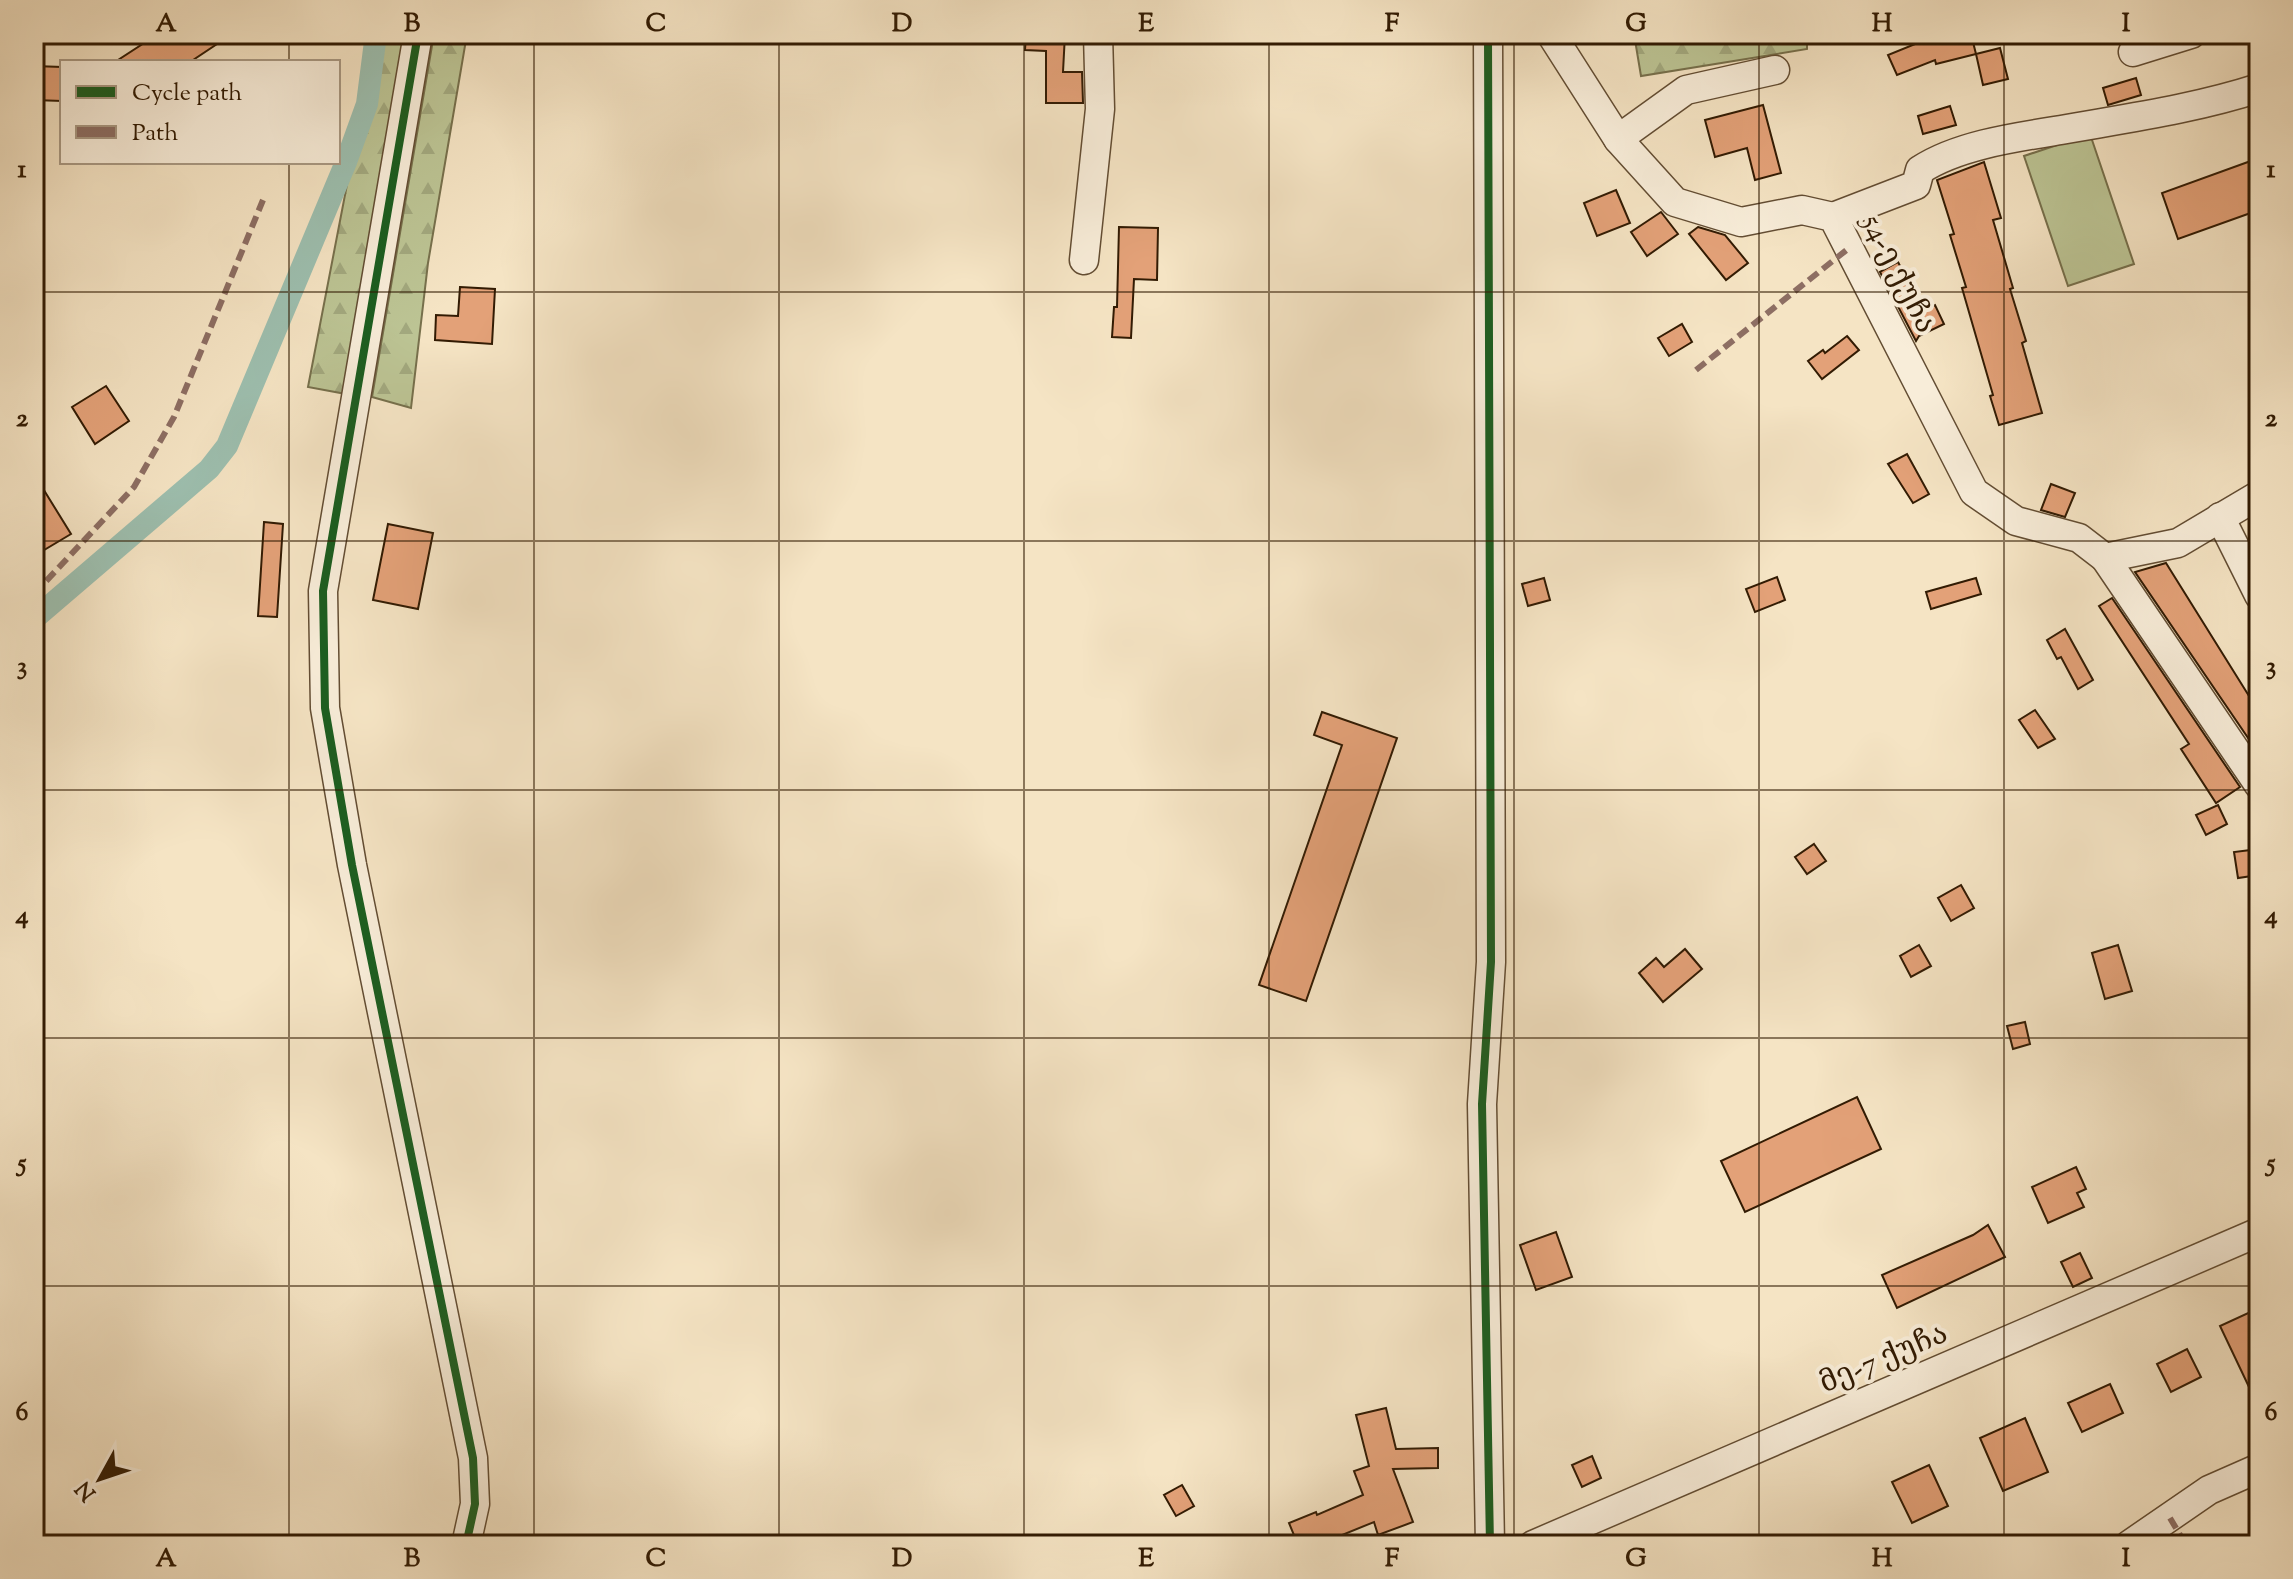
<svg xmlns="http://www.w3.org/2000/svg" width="2293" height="1579" viewBox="0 0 2293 1579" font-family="'Sorts Mill Goudy','Noto Serif Georgian',serif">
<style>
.forest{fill:url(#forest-firs);stroke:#77704c;stroke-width:2}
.pitch{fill:#bcc494;stroke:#77704c;stroke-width:2}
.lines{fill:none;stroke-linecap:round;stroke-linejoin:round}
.canal{stroke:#9dbfaf;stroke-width:22}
.building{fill:#e3a178;stroke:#321b03;stroke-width:2}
.minor-casing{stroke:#634d33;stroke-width:31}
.minor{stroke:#f8edd9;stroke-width:28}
.quiet{stroke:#8d6e63;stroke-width:6;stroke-dasharray:12 6;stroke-linecap:butt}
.cycleway-casing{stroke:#f8edd9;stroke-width:13}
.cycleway{stroke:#1b5e20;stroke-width:8}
.grid{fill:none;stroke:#321b03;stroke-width:2;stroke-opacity:0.55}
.labels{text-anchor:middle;stroke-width:8;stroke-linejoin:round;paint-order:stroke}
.street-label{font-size:30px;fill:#321b03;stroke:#f8edd9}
.neatline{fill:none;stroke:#321b03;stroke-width:3}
.grid-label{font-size:26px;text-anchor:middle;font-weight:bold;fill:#321b03}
</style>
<defs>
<pattern id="forest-firs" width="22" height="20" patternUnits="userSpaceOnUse" patternTransform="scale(2)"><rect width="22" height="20" fill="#bcc494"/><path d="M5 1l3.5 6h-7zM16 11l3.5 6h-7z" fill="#a2a87e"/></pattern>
</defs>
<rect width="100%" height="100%" fill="#f5e4c4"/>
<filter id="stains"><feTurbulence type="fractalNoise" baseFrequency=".0025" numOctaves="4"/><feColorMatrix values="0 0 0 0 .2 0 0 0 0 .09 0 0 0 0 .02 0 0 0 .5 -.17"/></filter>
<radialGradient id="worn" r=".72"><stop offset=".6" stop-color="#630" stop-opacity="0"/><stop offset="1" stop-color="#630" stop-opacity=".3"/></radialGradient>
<g class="forest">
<path d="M376,34H415L346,394L308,387Z"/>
<path d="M434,34H467L428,263L411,408L372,397Z"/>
<path d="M1634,34H1807V49L1641,76Z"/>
</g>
<path class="pitch" d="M2090,134L2134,264L2068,286L2024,156Z"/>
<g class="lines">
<path class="canal" d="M34,619L209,469L227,446L346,162L367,104L376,34"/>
</g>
<g class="building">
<path d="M158,34H232L190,62H115Z"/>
<path d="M1026,34H1065L1063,72H1082L1083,103H1046V51L1025,50Z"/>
<path d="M1928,34H1971L1976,54L1936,64L1935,60L1897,75L1888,55L1930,38Z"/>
<path d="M2000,48L2008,79L1983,85L1976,54Z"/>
<path d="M34,66L62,67V101L34,100Z"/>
<path d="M2136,78L2141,95L2108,105L2103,88Z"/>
<path d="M1763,105L1781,173L1755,180L1747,148L1715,157L1705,120Z"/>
<path d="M1950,106L1956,125L1923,134L1918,116Z"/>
<path d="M2259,158V210L2178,239L2162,193Z"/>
<path d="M1984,162L2001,218L1993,220L2013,288L2010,289L2026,341L2022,343L2042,413L1999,425L1990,396L1993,395L1962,288L1966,287L1950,235L1954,234L1937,180Z"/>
<path d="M1616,190L1630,223L1597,236L1584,203Z"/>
<path d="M1661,212L1678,234L1647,256L1631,232Z"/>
<path d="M1119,227L1158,228L1157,280L1134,279L1131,338L1112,337L1114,307H1117Z"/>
<path d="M1698,227L1725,235L1748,263L1726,280L1689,234Z"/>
<path d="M1898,262L1923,311L1935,305L1944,324L1919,336L1916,341L1880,272Z"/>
<path d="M460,287L495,289L492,344L435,340L436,315L458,316Z"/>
<path d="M1682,324L1692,342L1669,356L1658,338Z"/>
<path d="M1847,336L1859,350L1822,379L1808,361L1823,350L1825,353Z"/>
<path d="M106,386L129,421L95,444L72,407Z"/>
<path d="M1907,454L1929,494L1913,503L1888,464Z"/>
<path d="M34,474L71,534L34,556Z"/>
<path d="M2051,484L2075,493L2065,517L2041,510Z"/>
<path d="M264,522L283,524L277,617L258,616Z"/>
<path d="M388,524L433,533L418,609L373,600Z"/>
<path d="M2166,563L2259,712V754L2135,572Z"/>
<path d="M1777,577L1785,600L1755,612L1746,589Z"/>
<path d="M1544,578L1550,600L1528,606L1522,584Z"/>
<path d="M1976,578L1981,594L1931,609L1926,592Z"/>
<path d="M2112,598L2240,787L2216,803L2181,749L2189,744L2099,606Z"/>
<path d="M2065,629L2093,680L2078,689L2061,657L2057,659L2047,640Z"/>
<path d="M2035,710L2055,739L2038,748L2019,720Z"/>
<path d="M1322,712L1397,738L1306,1001L1259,985L1342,745L1314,735Z"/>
<path d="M2218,805L2227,824L2206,835L2196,815Z"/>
<path d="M1814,844L1826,861L1807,874L1795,857Z"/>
<path d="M2259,849V875L2238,878L2234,852Z"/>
<path d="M1961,885L1974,908L1951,921L1938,898Z"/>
<path d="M1919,945L1931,966L1911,977L1900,956Z"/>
<path d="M2118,945L2132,991L2105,999L2092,953Z"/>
<path d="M1685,949L1702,969L1663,1002L1639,973L1656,958L1664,967Z"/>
<path d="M2025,1022L2030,1044L2013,1049L2007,1026Z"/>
<path d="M1857,1097L1881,1149L1745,1212L1721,1161Z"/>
<path d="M2076,1167L2086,1189L2077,1193L2084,1207L2048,1223L2032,1187Z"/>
<path d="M1988,1225L2005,1257L1897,1308L1882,1275L1973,1235Z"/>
<path d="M1556,1232L1572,1277L1536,1290L1520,1245Z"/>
<path d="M2080,1253L2092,1278L2073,1287L2061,1262Z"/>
<path d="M2259,1308V1408L2220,1326Z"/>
<path d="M2187,1349L2201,1377L2171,1392L2157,1364Z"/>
<path d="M2110,1384L2123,1413L2082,1432L2068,1403Z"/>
<path d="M1386,1408L1396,1449L1438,1448V1468L1393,1469L1413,1522L1378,1535L1374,1522L1337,1537L1340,1545H1298L1289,1523L1316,1512L1317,1515L1363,1495L1354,1471L1369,1466L1356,1415Z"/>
<path d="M2025,1418L2048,1472L2003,1491L1980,1438Z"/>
<path d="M1592,1456L1601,1478L1582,1487L1572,1465Z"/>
<path d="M1929,1465L1948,1506L1912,1523L1892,1482Z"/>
<path d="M1182,1485L1194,1506L1176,1516L1164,1495Z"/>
</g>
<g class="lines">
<defs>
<g id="minor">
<path d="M418,34L323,591L325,708L352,865L473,1458L475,1504L466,1545"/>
<path d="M1488,34L1491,962L1482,1104L1490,1545"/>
<path d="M1551,34L1618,139L1675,202L1741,222L1802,210L1833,217L1974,492L2016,521L2079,538L2105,558L2178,543L2259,495"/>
<path d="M2133,52L2191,34"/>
<path d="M1618,139L1686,90L1775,70"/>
<path d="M1833,217L1916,185L1920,170C1958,145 2017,137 2061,130C2128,118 2194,109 2259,88"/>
<path d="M1084,260L1100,109L1098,34"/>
<path d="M2220,517L2259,595"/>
<path d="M2105,558L2259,785"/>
<path d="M1533,1545L2259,1232"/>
<path d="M2129,1545L2209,1490L2259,1468"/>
</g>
</defs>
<use href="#minor" class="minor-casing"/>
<use href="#minor" class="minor"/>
<g class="quiet">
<path d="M1696,370L1849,248"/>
<path d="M34,594L134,487L174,417L263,200"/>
<path d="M2170,1518L2186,1545"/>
</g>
<defs>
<g id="cycleway">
<path d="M418,34L323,591L325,708L352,865L473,1458L475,1504L466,1545"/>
<path d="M1488,34L1491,962L1482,1104L1490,1545"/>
</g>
</defs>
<use href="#cycleway" class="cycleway-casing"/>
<use href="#cycleway" class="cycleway"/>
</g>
<path class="grid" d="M289,34V62M534,34V1545M779,34V1545M1024,34V1545M1269,34V1545M1514,34V1545M1759,34V1545M2004,34V1545M289,162V1545M34,292H2259M34,541H2259M34,790H2259M34,1038H2259M34,1286H2259"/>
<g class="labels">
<g class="street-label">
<text transform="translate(1900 273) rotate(63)" y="10">54-ე ქუჩა</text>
<text transform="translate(1883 1357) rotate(-23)" y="10">მე-7 ქუჩა</text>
</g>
</g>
<rect width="2293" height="1579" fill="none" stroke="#f5e4c4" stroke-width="88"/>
<rect x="60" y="60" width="280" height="104" fill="#f8edd9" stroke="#a99983" stroke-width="2"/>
<rect x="76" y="86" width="40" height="12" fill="#1b5e20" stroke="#a99983" stroke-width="2"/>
<text x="132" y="100" font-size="24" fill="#321b03">Cycle path</text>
<rect x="76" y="126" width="40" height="12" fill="#8d6e63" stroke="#a99983" stroke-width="2"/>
<text x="132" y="140" font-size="24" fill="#321b03">Path</text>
<g transform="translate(100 1479) rotate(230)" stroke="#f8edd9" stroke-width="6" paint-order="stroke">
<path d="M0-6L14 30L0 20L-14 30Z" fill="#321b03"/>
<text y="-12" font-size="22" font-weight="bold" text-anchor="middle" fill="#321b03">N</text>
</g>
<rect x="44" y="44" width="2205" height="1491" class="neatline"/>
<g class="grid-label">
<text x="166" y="31">A</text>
<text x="412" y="31">B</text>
<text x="656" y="31">C</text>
<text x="902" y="31">D</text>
<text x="1146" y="31">E</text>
<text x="1392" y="31">F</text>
<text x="1636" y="31">G</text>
<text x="1882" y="31">H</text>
<text x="2126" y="31">I</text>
<text x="22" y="177">1</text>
<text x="2271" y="177">1</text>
<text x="22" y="426">2</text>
<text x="2271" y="426">2</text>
<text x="22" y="674">3</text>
<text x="2271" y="674">3</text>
<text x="22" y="923">4</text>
<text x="2271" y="923">4</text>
<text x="22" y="1171">5</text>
<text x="2271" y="1171">5</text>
<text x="22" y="1420">6</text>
<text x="2271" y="1420">6</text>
<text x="166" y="1566">A</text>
<text x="412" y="1566">B</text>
<text x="656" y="1566">C</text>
<text x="902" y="1566">D</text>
<text x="1146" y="1566">E</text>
<text x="1392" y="1566">F</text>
<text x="1636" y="1566">G</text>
<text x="1882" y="1566">H</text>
<text x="2126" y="1566">I</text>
</g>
<rect width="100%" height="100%" filter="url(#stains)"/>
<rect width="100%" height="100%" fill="url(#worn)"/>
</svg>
